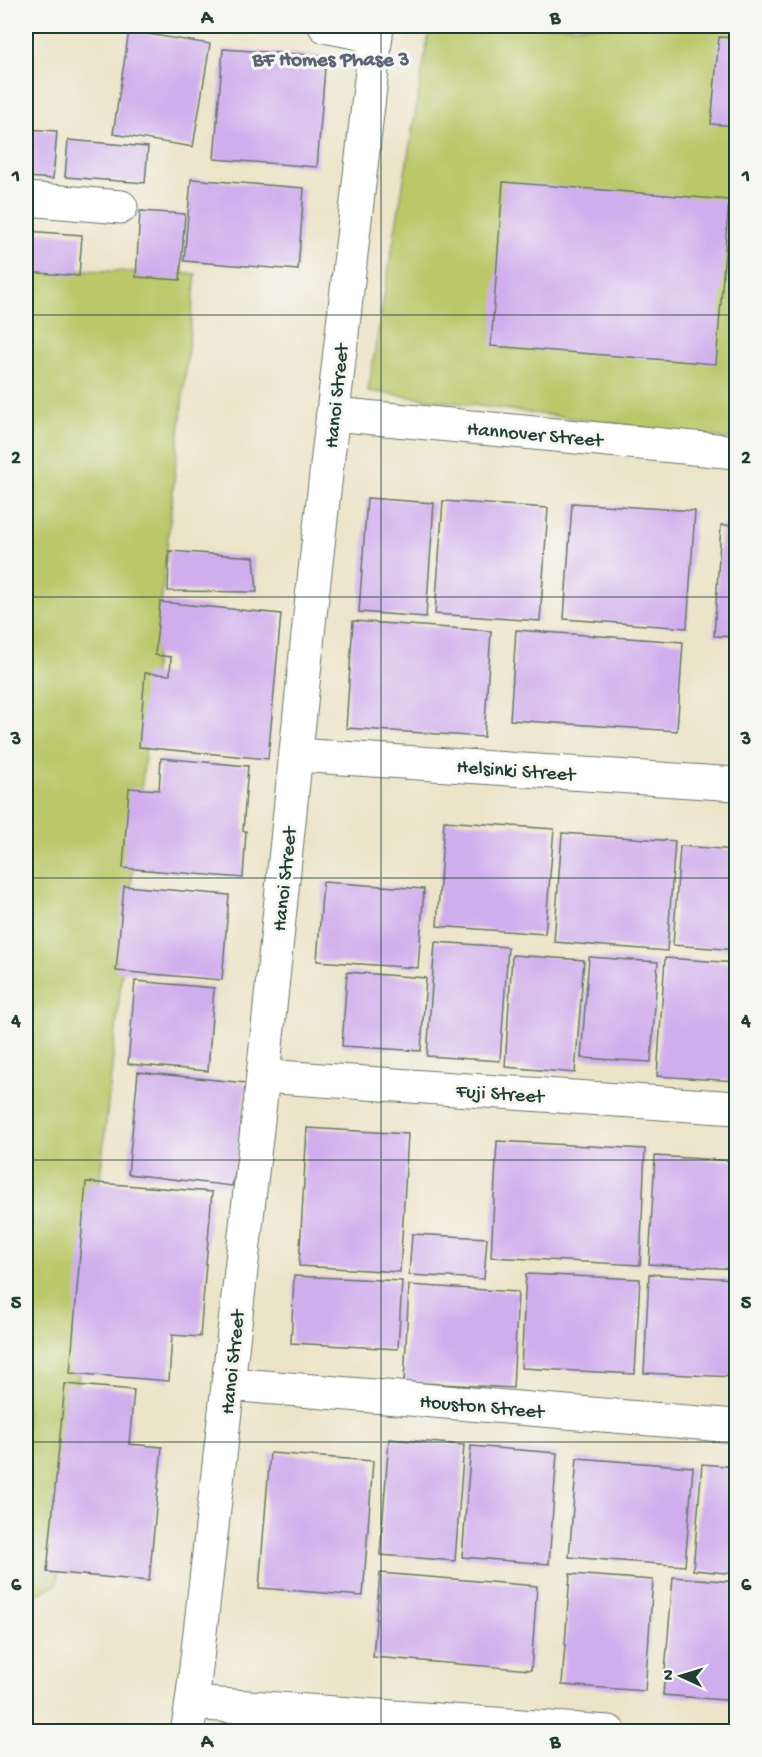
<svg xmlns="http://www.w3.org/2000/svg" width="762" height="1757" viewBox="0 0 762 1757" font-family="'Gochi Hand',sans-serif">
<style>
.green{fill:#bbc86a;stroke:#6d824f;stroke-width:1.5}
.building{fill:#d0aded}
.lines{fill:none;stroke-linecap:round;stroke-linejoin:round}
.minor-casing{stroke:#677768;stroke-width:35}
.minor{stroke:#fff;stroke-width:33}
.grid{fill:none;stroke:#1f3d34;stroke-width:1.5;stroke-opacity:0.55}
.labels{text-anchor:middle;stroke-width:6;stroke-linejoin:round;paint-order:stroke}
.street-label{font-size:20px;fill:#1f3d34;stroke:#f6f6f2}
.neighbourhood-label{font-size:21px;font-weight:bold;fill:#5d6475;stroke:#f6f6f2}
.neatline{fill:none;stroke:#1f3d34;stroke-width:2}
.grid-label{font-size:20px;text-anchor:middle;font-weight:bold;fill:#1f3d34}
</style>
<rect width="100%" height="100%" fill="#f6f6f2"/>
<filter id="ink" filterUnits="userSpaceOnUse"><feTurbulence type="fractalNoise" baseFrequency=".0167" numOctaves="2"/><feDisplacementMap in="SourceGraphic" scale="12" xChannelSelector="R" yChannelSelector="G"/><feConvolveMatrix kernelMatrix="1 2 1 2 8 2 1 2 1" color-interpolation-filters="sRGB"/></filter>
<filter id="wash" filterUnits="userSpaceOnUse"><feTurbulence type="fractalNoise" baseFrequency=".008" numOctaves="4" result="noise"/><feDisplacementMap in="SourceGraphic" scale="24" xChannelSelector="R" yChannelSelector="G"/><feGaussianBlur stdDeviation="1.35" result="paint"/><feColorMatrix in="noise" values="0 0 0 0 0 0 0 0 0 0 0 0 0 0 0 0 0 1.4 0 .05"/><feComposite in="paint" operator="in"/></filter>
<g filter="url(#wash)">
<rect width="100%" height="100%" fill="#ece4c8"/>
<g class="green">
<path d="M430,26H736V440L368,391Z"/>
<path d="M26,268L196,274L57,1584L26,1600Z"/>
</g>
<g id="blocks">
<g class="building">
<path d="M129,31L210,44L193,147L113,134Z"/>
<path d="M719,37L736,38V126L711,124Z"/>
<path d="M223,49L326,56L317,167L214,159Z"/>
<path d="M26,129L57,131L53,179L26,177Z"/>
<path d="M68,140L148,147L145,183L65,177Z"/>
<path d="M191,179L304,188L298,270L184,261Z"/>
<path d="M503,182L729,200L716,364L491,346Z"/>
<path d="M140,211L185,214L180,280L136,277Z"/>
<path d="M26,231L82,235L79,276L26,272Z"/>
<path d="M367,498L434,503L426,617L359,612Z"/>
<path d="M443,501L548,508L540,621L435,614Z"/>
<path d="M572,503L695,511L687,628L564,619Z"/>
<path d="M721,525L736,526V637L714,636Z"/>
<path d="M169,551L254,557L257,592L168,591Z"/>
<path d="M160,602L281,614L268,759L139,747L145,673L170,675L171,657L155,655Z"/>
<path d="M353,621L491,631L484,737L346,728Z"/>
<path d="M516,630L683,642L677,731L510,720Z"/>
<path d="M161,758L248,766L243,831H246L243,878L123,868L129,788L159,790Z"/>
<path d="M444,821L554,829L545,934L437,926Z"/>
<path d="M562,833L675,841L667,951L554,942Z"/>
<path d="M680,846L736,850V950L673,945Z"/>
<path d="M323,882L424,889L418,968L317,961Z"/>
<path d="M124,886L229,895L222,980L116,971Z"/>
<path d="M435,942L508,947L500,1061L427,1056Z"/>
<path d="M512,955L584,960L575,1073L505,1067Z"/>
<path d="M589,957L658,962L651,1062L581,1058Z"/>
<path d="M665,958L736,963V1081L657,1076Z"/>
<path d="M347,972L426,978L421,1051L342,1046Z"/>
<path d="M135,981L214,988L208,1071L128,1064Z"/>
<path d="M138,1072L246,1083L235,1175L232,1186L128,1174Z"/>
<path d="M307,1128L408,1134L400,1272L299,1266Z"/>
<path d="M497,1141L645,1149L640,1265L491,1257Z"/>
<path d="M655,1156L736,1161V1269L649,1264Z"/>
<path d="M86,1182L212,1192L200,1337L172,1335L169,1381L70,1373Z"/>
<path d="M412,1234L487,1238L484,1279L409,1275Z"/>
<path d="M526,1274L640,1279L635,1374L521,1368Z"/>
<path d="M649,1274L736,1279V1377L644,1373Z"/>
<path d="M294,1276L402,1281L398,1349L291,1343Z"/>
<path d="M409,1285L518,1292L513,1388L404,1382Z"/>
<path d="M65,1384L134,1390L129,1444L162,1447L149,1581L47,1572Z"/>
<path d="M389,1439L464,1445L455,1561L380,1555Z"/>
<path d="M471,1446L557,1453L549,1564L462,1557Z"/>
<path d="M270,1453L373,1461L363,1596L259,1588Z"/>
<path d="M577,1458L693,1467L685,1566L569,1557Z"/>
<path d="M702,1464L736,1467V1574L693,1570Z"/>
<path d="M380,1573L537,1586L531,1670L373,1657Z"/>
<path d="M570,1574L653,1580L645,1691L562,1685Z"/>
<path d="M673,1577L736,1582V1701L663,1695Z"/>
</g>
</g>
</g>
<g filter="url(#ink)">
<use href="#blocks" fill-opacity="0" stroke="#677768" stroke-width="1.5"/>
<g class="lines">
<defs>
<g id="minor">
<path d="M325,26L375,36"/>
<path d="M26,199L121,207"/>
<path d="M333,414L736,452"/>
<path d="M296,755L736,784"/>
<path d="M263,1076L736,1108"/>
<path d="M228,1384L736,1426"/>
<path d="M192,1703L609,1732"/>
<path d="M187,1732L192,1703L263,1076L310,615L377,26"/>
</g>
</defs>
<use href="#minor" class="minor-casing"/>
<use href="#minor" class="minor"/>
</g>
</g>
<path class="grid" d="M381,26V1732M26,315H736M26,597H736M26,878H736M26,1160H736M26,1442H736"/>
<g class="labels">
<g class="street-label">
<text transform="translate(335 396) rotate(-84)" y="7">Hanoi Street</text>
<text transform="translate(535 433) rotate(5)" y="7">Hannover Street</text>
<text transform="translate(516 769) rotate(4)" y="7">Helsinki Street</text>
<text transform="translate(283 879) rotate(-84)" y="7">Hanoi Street</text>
<text transform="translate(500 1092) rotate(4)" y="7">Fuji Street</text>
<text transform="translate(231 1362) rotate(-84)" y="7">Hanoi Street</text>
<text transform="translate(482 1405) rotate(5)" y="7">Houston Street</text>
</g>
<g class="neighbourhood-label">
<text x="331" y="65">BF Homes Phase 3</text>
</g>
</g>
<rect width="762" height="1757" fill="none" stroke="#f6f6f2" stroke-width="66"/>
<g transform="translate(681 1676) rotate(274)" stroke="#f6f6f2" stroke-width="4.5" paint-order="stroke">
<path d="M0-4.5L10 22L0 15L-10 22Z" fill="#1f3d34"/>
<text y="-9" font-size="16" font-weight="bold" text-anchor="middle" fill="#1f3d34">N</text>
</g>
<rect x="33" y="33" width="696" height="1691" class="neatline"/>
<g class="grid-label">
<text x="207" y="23">A</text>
<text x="555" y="23">B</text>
<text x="16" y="181">1</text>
<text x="746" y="181">1</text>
<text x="16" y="463">2</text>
<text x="746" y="463">2</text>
<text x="16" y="744">3</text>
<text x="746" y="744">3</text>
<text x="16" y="1026">4</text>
<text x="746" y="1026">4</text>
<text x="16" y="1308">5</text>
<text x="746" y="1308">5</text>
<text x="16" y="1590">6</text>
<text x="746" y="1590">6</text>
<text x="207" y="1747">A</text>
<text x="555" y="1747">B</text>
</g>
</svg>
